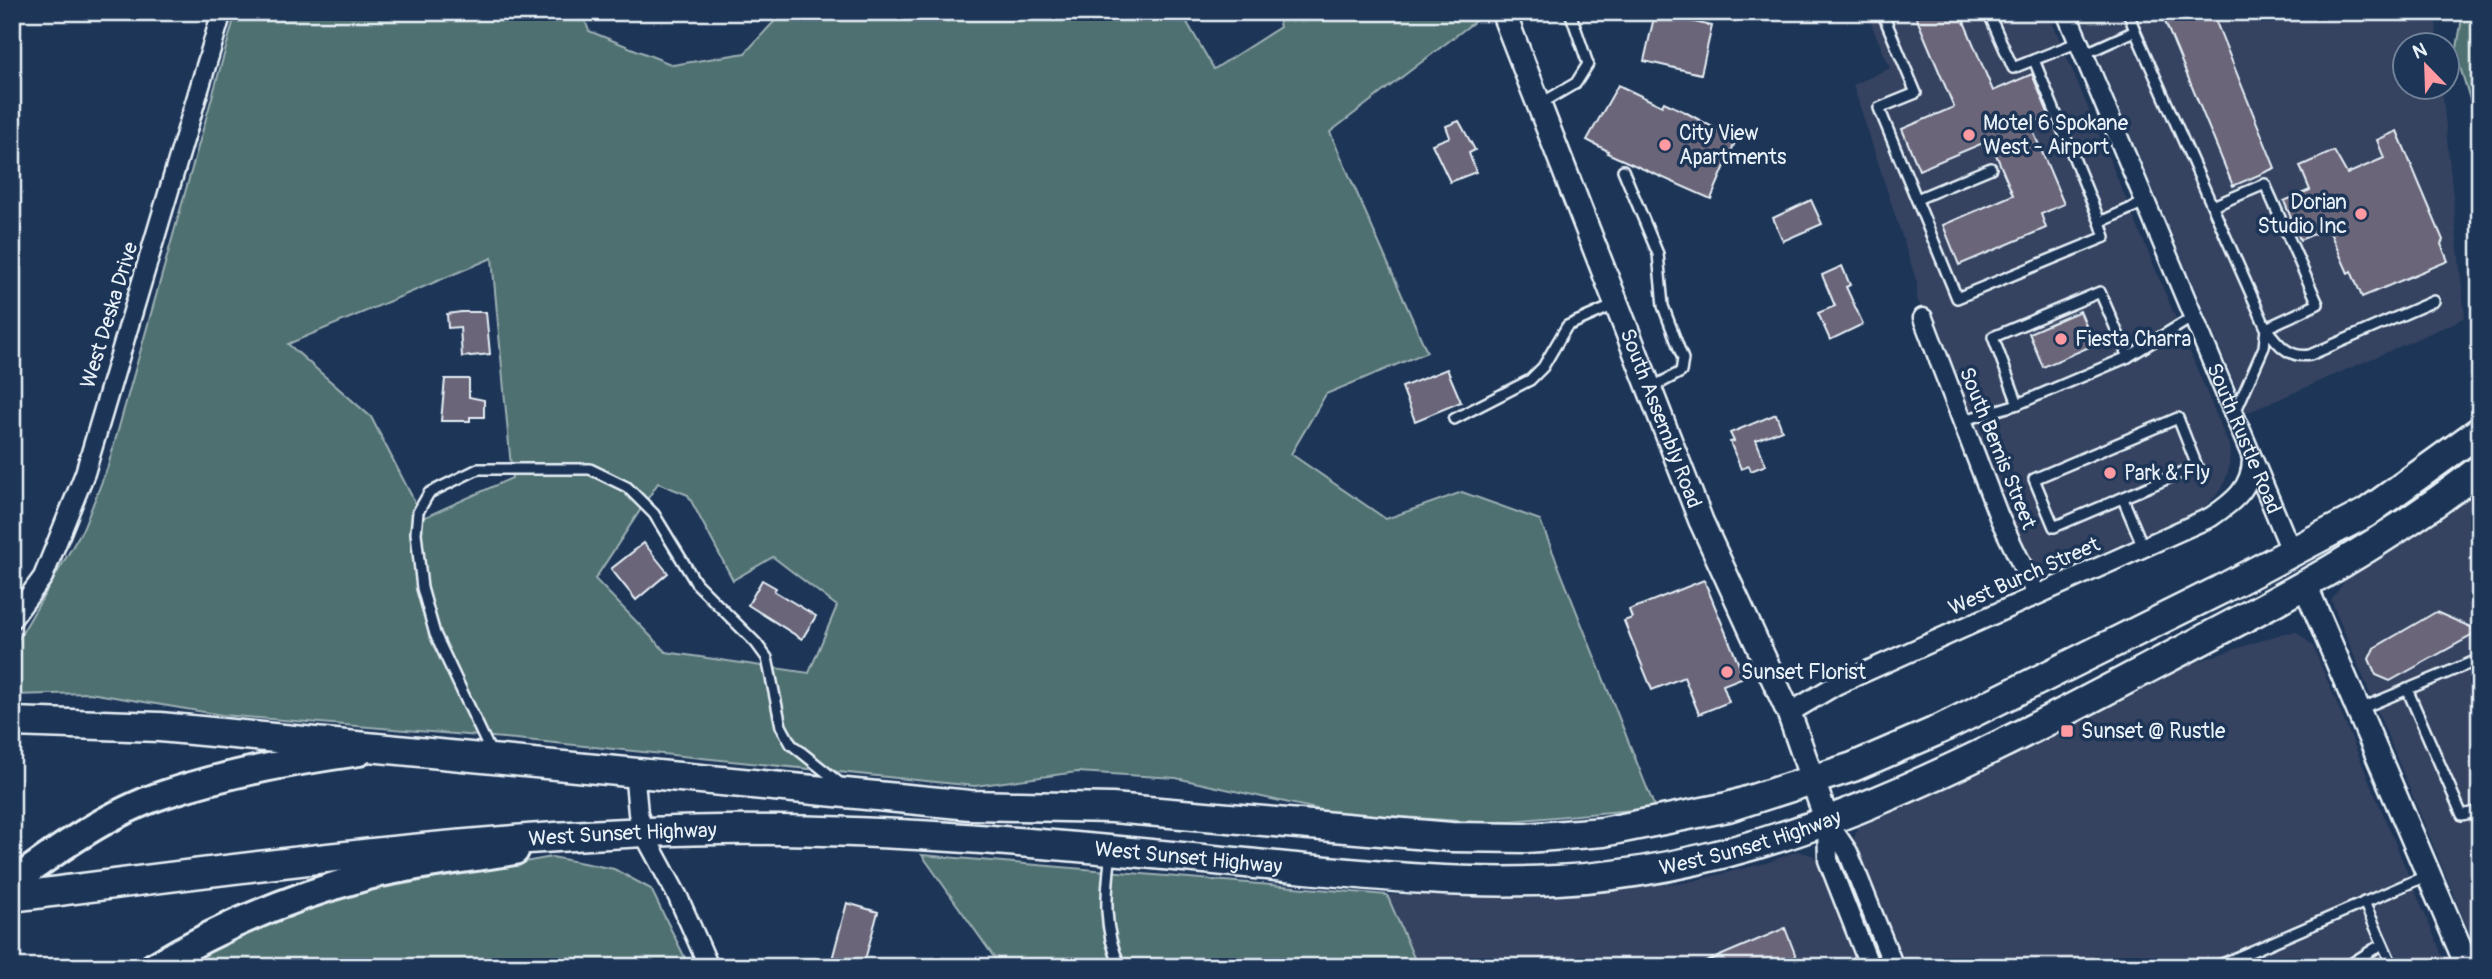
<svg xmlns="http://www.w3.org/2000/svg" width="2492" height="979" viewBox="0 0 2492 979" font-family="Pangolin,sans-serif">
<style>
.built{fill:#344361}
.green{fill:#4f7071;stroke:#9cb0b4;stroke-width:2;fill-rule:evenodd}
.building{fill:#6a6579;stroke:#e8f1f8;stroke-width:2}
.lines{fill:none;stroke-linecap:round;stroke-linejoin:round}
.service-casing{stroke:#e8f1f8;stroke-width:14}
.minor-casing{stroke:#e8f1f8;stroke-width:23}
.tertiary-casing{stroke:#e8f1f8;stroke-width:28}
.secondary-casing{stroke:#e8f1f8;stroke-width:32}
.primary-casing{stroke:#e8f1f8;stroke-width:33}
.service{stroke:#1d3557;stroke-width:9}
.minor{stroke:#1d3557;stroke-width:18}
.tertiary{stroke:#1d3557;stroke-width:23}
.secondary{stroke:#1d3557;stroke-width:26}
.primary{stroke:#1d3557;stroke-width:28}
.poi-dot{fill:#ff9aa2;stroke:#1d3557;stroke-width:2.5}
.labels{text-anchor:middle;stroke-width:7;stroke-linejoin:round;paint-order:stroke}
.poi-label{font-size:21px;fill:#e8f1f8;stroke:#1d3557;text-anchor:start}
.street-label{font-size:21px;fill:#e8f1f8;stroke:#1d3557}
</style>
<rect width="100%" height="100%" fill="#1d3557"/>
<filter id="ink" filterUnits="userSpaceOnUse"><feTurbulence type="fractalNoise" baseFrequency=".0143" numOctaves="2"/><feDisplacementMap in="SourceGraphic" scale="14" xChannelSelector="R" yChannelSelector="G"/><feConvolveMatrix kernelMatrix="1 2 1 2 8 2 1 2 1" color-interpolation-filters="sRGB"/></filter>
<g filter="url(#ink)">
<g class="built">
<path d="M1866,12H2048L2230,448L2229,468L2223,487L2208,504L2192,515L2051,573L2041,577L2033,571L2005,518L1950,370L1917,299V283L1853,85L1890,68Z"/>
<path d="M2079,12H2436L2437,45L2404,46V88H2442L2465,318L2247,413Z"/>
<path d="M2480,482V958L2331,600L2346,579Z"/>
<path d="M2297,632L2313,646L2447,967H1902L1857,853L1854,839L1858,826L2187,665L2284,633Z"/>
<path d="M1797,851L1812,855L1820,863L1861,967H1418L1387,895L1558,893L1684,883L1766,863Z"/>
</g>
<g class="green">
<path d="M236,12H582L589,31L673,65L745,53L783,12H1181L1214,69L1280,27L1276,12H1487L1330,132L1427,352L1326,394L1291,454L1386,519L1462,492L1540,520L1655,808L1489,823L1330,812L1176,778L1077,772L975,786L516,739L222,715L90,693L12,695V650L84,527L108,466ZM492,258L512,478L423,518L371,417L288,344ZM658,483L688,495L733,580L773,557L837,606L809,673L666,652L595,579Z"/>
<path d="M2463,12H2480V116L2474,112L2456,54Z"/>
<path d="M922,855L1387,895L1418,967H1001Z"/>
<path d="M552,857L614,869L651,889L685,958L671,967H178L229,939L339,896Z"/>
</g>
<g class="building">
<path d="M1914,12H1960L1993,91L2032,74L2049,115L2030,124L2064,204L2041,214L2046,228L1959,265L1943,225L2013,195L1990,140L1919,170L1902,129L1954,107Z"/>
<path d="M2161,12H2212L2275,168L2233,186Z"/>
<path d="M1655,13L1712,26L1701,74L1644,61Z"/>
<path d="M1618,85L1662,106L1664,102L1685,112L1736,140L1711,199L1607,153L1608,151L1587,140Z"/>
<path d="M1459,121L1475,150L1469,153L1476,172L1450,182L1432,144L1450,137L1446,126Z"/>
<path d="M2397,131L2443,240L2441,244L2448,261L2362,297L2351,271L2348,273L2328,228L2300,240L2284,201L2310,190L2300,166L2334,151L2347,174L2384,158L2377,140Z"/>
<path d="M1811,200L1822,224L1783,241L1773,218Z"/>
<path d="M1842,266L1850,285L1846,287L1863,324L1830,340L1818,313L1835,306L1822,275Z"/>
<path d="M2080,311L2094,345L2043,367L2029,333Z"/>
<path d="M461,312H486L490,354L462,357L460,327L448,328L447,314Z"/>
<path d="M1447,369L1461,402L1415,421L1402,387Z"/>
<path d="M445,379H469V397L484,400V417H470V421H441Z"/>
<path d="M1776,414L1782,430L1756,440L1766,465L1751,471L1749,466L1741,469L1730,442L1734,441L1730,433Z"/>
<path d="M644,543L668,573L636,600L611,569Z"/>
<path d="M762,580L776,588L774,591L816,616L802,639L748,605Z"/>
<path d="M1704,580L1744,677L1723,685L1729,702L1699,714L1684,677L1652,690L1624,621L1632,618L1629,610Z"/>
<path d="M2436,612L2480,631L2390,681L2376,675L2369,659L2374,648Z"/>
<path d="M847,903L878,912L863,967H830Z"/>
<path d="M1785,928L1800,967H1694Z"/>
</g>
<g class="lines">
<defs>
<g id="service">
<path d="M1882,12L1916,93L1879,108L1957,298L2105,237L2100,222"/>
<path d="M1988,12L2013,68L2079,42"/>
<path d="M2128,12L2135,31"/>
<path d="M2084,54L2135,31L2266,328L2264,347L2234,415"/>
<path d="M2034,60L2100,222L2145,202"/>
<path d="M1540,104L1576,83L1588,64L1570,12"/>
<path d="M1623,170L1658,254L1663,306L1683,359L1681,372L1651,388"/>
<path d="M1917,199L1991,168"/>
<path d="M2213,206L2265,184L2318,304L2266,328C2277,343 2289,359 2310,355L2434,301"/>
<path d="M2018,404L1993,337L2100,292L2128,357"/>
<path d="M2178,418L2197,466L2054,527L2034,479Z"/>
<path d="M1454,419L1530,380L1543,367L1567,326L1617,304"/>
<path d="M1961,421L2018,404L2128,357L2193,317"/>
<path d="M2123,499L2144,549"/>
<path d="M2407,689L2462,815L2480,811"/>
<path d="M2360,709L2480,659"/>
<path d="M492,755L435,634L422,588L416,533L418,512L429,493L478,469H590L627,487L654,514L696,583L756,643L767,658L781,726L791,744L841,784"/>
<path d="M1111,852C1106,893 1102,929 1121,967"/>
<path d="M2364,902L2393,967"/>
<path d="M2215,967L2428,875"/>
<path d="M2346,967L2382,944"/>
</g>
<g id="minor">
<path id="s1" d="M2066,12L2292,553"/>
<path d="M1923,318L1999,517L2036,594"/>
<path d="M12,619L43,577L85,473L222,12"/>
<path d="M1789,713L1836,685L2211,517C2233,502 2252,488 2252,459"/>
<path d="M634,770L638,813L644,834L678,897L709,967"/>
<path d="M1827,821L1848,852L1894,967"/>
<path d="M1827,821L1828,860L1870,967"/>
</g>
<g id="tertiary">
<path id="s2" d="M1503,12L1701,521L1789,713L1827,821"/>
<path d="M2305,585L2468,967"/>
</g>
<g id="secondary">
<path d="M12,883C58,849 110,812 165,794C228,773 293,761 359,752"/>
<path d="M153,967C219,927 294,896 368,876C416,864 467,859 515,851"/>
</g>
<g id="primary">
<path d="M12,722L160,727L970,805L1112,808L1451,837L1526,838L1603,832L1728,807L1853,767L1934,732L2220,590L2366,513L2480,431"/>
<path id="s3" d="M12,897C247,867 482,834 719,830C891,828 1064,845 1235,862C1342,872 1449,886 1557,880C1773,870 1972,761 2160,662C2270,605 2382,547 2480,469"/>
</g>
</defs>
<use href="#service" class="service-casing"/>
<use href="#minor" class="minor-casing"/>
<use href="#tertiary" class="tertiary-casing"/>
<use href="#secondary" class="secondary-casing"/>
<use href="#primary" class="primary-casing"/>
<use href="#service" class="service"/>
<use href="#minor" class="minor"/>
<use href="#tertiary" class="tertiary"/>
<use href="#secondary" class="secondary"/>
<use href="#primary" class="primary"/>
</g>
</g>
<g class="poi-dot">
<circle cx="1969" cy="135" r="7"/>
<circle cx="1665" cy="145" r="7"/>
<circle cx="2361" cy="214" r="7"/>
<circle cx="2061" cy="339" r="7"/>
<circle cx="2110" cy="473" r="7"/>
<circle cx="1727" cy="672" r="7"/>
<rect x="2060" y="724" width="14" height="14" rx="3.5"/>
</g>
<g class="labels">
<g class="poi-label">
<text x="1983" y="130">Motel 6 Spokane<tspan x="1983" dy="24">West - Airport</tspan></text>
<text x="1679" y="140">City View<tspan x="1679" dy="24">Apartments</tspan></text>
<text x="2347" y="209" text-anchor="end">Dorian<tspan x="2347" dy="24">Studio Inc</tspan></text>
<text x="2075" y="346">Fiesta Charra</text>
<text x="2124" y="480">Park &amp; Fly</text>
<text x="1741" y="679">Sunset Florist</text>
<text x="2081" y="738">Sunset @ Rustle</text>
</g>
<g class="street-label">
<text transform="translate(109 315) rotate(-73)" y="7">West Deska Drive</text>
<text dy="7" stroke="none"><textPath href="#s2" startOffset="436">South Assembly Road</textPath></text>
<text dy="7" stroke="none"><textPath href="#s1" startOffset="462">South Rustle Road</textPath></text>
<text transform="translate(1998 448) rotate(68)" y="7">South Bemis Street</text>
<text transform="translate(2024 576) rotate(-24)" y="7">West Burch Street</text>
<text dy="7" stroke="none"><textPath href="#s3" startOffset="614">West Sunset Highway</textPath></text>
<text dy="7" stroke="none"><textPath href="#s3" startOffset="1748">West Sunset Highway</textPath></text>
<text dy="7" stroke="none"><textPath href="#s3" startOffset="1181">West Sunset Highway</textPath></text>
</g>
</g>
<rect width="2492" height="979" fill="none" stroke="#1d3557" stroke-width="42"/>
<rect x="21" y="21" width="2450" height="937" fill="none" stroke="#e8f1f8" stroke-width="2.5" filter="url(#ink)"/>
<g transform="translate(2426 66) rotate(337)"><circle r="33" fill="#1d3557" stroke="#6e8097" stroke-width="2"/>
<path d="M0-5L12 26L0 18L-12 26Z" fill="#ff9aa2"/>
<text y="-10" font-size="19" font-weight="bold" text-anchor="middle" fill="#e8f1f8">N</text>
</g>
</svg>
